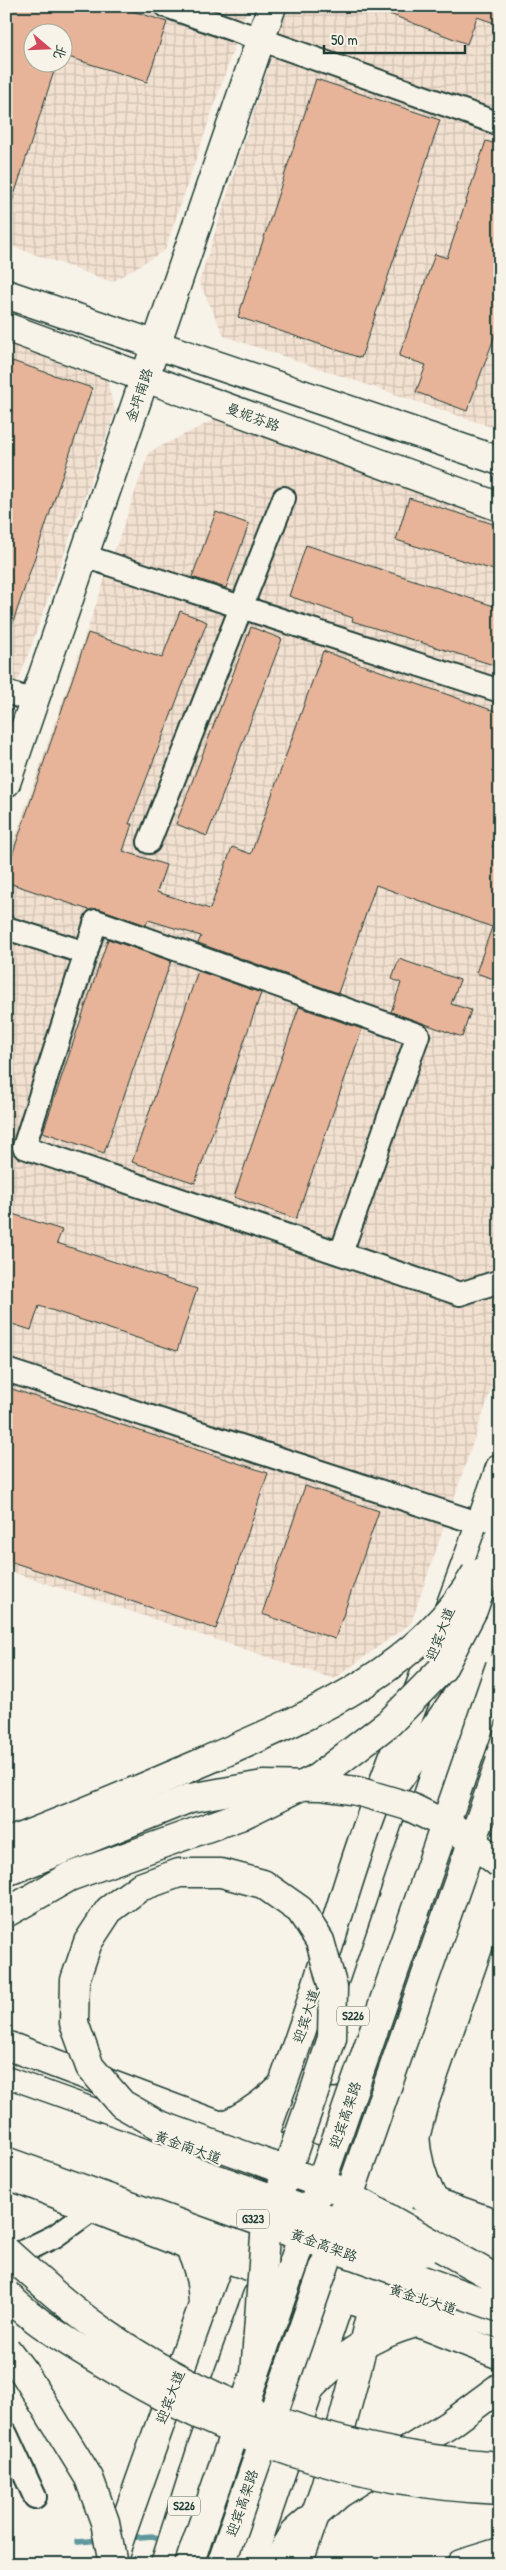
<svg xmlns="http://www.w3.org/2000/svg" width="506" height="2570" viewBox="0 0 506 2570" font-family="'Patrick Hand','LXGW WenKai TC',sans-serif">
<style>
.industrial{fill:url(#industrial-grid);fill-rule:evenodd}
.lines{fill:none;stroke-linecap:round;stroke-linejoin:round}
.stream{stroke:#5e999e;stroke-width:5.5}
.building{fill:#e7b499;stroke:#1f3d34}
.minor-casing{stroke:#1f3d34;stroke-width:26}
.tertiary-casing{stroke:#1f3d34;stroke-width:31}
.secondary-casing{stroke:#1f3d34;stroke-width:31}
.primary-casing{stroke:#1f3d34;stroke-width:31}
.trunk-casing{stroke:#1f3d34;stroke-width:31}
.minor{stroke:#f7f3e8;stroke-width:22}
.tertiary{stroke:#f7f3e8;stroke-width:28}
.secondary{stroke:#f7f3e8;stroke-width:28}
.primary{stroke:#f7f3e8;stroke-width:28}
.trunk{stroke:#f7f3e8;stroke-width:28}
.trunk-bridge-casing{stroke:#1f3d34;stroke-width:31;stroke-linecap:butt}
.trunk-bridge{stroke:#f7f3e8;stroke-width:28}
.labels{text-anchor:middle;stroke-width:4.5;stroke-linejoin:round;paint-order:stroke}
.shield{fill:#f7f3e8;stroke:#60746a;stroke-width:1}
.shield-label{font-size:12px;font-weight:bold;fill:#1f3d34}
.street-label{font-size:14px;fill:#1f3d34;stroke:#f7f3e8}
</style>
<defs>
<pattern id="industrial-grid" width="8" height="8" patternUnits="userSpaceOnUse" patternTransform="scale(1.25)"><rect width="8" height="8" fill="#f2e0d0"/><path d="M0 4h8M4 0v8" fill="none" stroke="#cfc1b3"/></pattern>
</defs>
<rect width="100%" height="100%" fill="#f7f3e8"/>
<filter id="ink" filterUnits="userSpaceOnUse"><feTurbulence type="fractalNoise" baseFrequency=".02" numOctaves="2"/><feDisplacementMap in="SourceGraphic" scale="10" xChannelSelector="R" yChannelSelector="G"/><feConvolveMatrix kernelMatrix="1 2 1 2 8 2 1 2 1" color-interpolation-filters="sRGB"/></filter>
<g filter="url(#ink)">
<g class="industrial">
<path d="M6,6H248L165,250L112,282L6,244ZM32,32H62V62H32Z"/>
<path d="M288,6H500V430L224,336L199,282Z"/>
<path d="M6,333L104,369L115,412L6,716Z"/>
<path d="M216,419L500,517V1364L411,1623L334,1679L6,1570V864L149,452Z"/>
</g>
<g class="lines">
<g class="stream">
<path d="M127,2538L152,2536L164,2540"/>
<path d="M78,2542L100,2540"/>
</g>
</g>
<g class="building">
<path d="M6,6H117L167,22L147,82L62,55V32H32V62H57L9,211L6,210Z"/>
<path d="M369,6H500V25L477,17L467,44Z"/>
<path d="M316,79L440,120L361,358L238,317Z"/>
<path d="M486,141L500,145V322L467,411L416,392L426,365L399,356L435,254L447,258Z"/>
<path d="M12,361L92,388L9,634H6V379Z"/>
<path d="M409,498L500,526V572L396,540Z"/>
<path d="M216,512L249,524L226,588L192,577Z"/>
<path d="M306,545L500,608V667L352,621L353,618L289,596Z"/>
<path d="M180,611L207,622L129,824H132L123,851L166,865L157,892L210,909L232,847L251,854L323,651L500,713V825L492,847L500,848V981L476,973L492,927L376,885L338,993L198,943L201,936L148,920L146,925L100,909L89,910L6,882V873L88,633L162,658Z"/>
<path d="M251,627L282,639L207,836L176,824Z"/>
<path d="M108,939L171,961L104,1153L43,1132Z"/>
<path d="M399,959L460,980L451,1004L471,1010L462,1037L391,1012L401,983L392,979Z"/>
<path d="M198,971L261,993L195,1183L132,1162Z"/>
<path d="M299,1007L362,1029L296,1219L234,1197Z"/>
<path d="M6,1212L62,1230L57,1243L197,1289L177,1351L39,1306L31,1330L6,1322Z"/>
<path d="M6,1387L268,1473L216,1629L6,1560Z"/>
<path d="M305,1486L379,1511L335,1639L262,1614Z"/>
</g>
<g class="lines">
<defs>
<g id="minor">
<path d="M166,6L500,124"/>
<path d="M84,556L500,691"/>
<path d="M6,692L34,701"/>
<path d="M149,842L284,498"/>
<path d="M6,928L86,953"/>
<path d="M341,1253L418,1035L96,921L24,1147L460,1294L497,1282L500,1283"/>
<path d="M6,1370L481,1524"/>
<path d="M6,2260L55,2236L104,2201"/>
<path d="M6,2434L35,2497"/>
</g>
<g id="tertiary">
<path d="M6,783L272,6"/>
<path d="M393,1787L460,1692"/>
<path d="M6,2045L221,2126L378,2182"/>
<path d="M6,2174L189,2246L419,2323L500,2355"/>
<path d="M423,2198L500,2225"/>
<path d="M111,2564C171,2389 237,2216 298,2041C324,1968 343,1892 370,1819C413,1702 460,1586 500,1468"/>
<path d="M298,2564L325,2487L354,2380L423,2106L500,1884"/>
</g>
<g id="secondary">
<path d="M6,294L500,461"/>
<path d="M6,327L500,507"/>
</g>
<g id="primary">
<path d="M334,2073L500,1583"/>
<path d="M6,2081L172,2141"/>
<path d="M175,2136C216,2135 253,2114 282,2086"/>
<path d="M415,2136C418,2177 435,2216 471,2239"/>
<path d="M6,2149L273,2252L500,2324"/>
<path d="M161,2212C190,2237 203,2270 203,2308"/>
<path d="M411,2223L500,2253"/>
<path d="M312,2386C352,2344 405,2317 464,2317"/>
<path d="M165,2564L202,2448L257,2296"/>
<path d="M250,2564L392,2147L500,1813"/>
</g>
<g id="trunk">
<path d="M276,2564L295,2532L339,2494L450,2424L500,2387"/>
<path d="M461,2564L500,2552"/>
</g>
</defs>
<use href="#minor" class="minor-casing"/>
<use href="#tertiary" class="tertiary-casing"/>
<use href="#secondary" class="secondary-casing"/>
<use href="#primary" class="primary-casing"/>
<use href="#trunk" class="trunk-casing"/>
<use href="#minor" class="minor"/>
<use href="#tertiary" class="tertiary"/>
<use href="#secondary" class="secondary"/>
<use href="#primary" class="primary"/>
<use href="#trunk" class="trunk"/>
<defs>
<g id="trunk-bridge">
<path d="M6,1843C73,1817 138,1790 203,1762C304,1718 418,1673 476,1573"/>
<path d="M6,1872L190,1798L263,1785L320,1786L357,1791L408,1806L457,1830L500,1864"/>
<path d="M6,1913L69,1877L240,1816L317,1778L390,1722L442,1669L473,1610L500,1535"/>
<path d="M6,2104L423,2252"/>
<path d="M6,2130L500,2308"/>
<path d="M6,2251C37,2279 68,2307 102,2331C220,2414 357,2456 500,2466"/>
<path d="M6,2294C34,2322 71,2344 105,2364C228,2439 355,2484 500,2490"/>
<path d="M6,2349L25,2374L89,2478L105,2522L113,2564"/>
<path d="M255,2374L265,2236L298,2138L313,2096L332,2038L333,1988L320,1941L300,1910L263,1884L221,1873H179L140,1887L109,1910L88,1942L75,1980L74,2023L90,2067L122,2104L157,2124L240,2154L336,2189L493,2277"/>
<path d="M189,2564L500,1666"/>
<path d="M221,2564L500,1762"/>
</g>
</defs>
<use href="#trunk-bridge" class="trunk-bridge-casing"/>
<use href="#trunk-bridge" class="trunk-bridge"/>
</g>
</g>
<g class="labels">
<g class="shield">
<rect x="337" y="2006.5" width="32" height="19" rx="4"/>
<rect x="237" y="2209.5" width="32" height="19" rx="4"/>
<rect x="168" y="2496.5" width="32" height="19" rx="4"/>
</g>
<g class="shield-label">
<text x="353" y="2020">S226</text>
<text x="253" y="2223">G323</text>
<text x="184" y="2510">S226</text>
</g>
<g class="street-label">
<text transform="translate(139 395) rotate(-71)" y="5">金坪南路</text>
<text transform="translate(253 417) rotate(20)" y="5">曼妮芬路</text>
<text transform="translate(440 1634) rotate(-69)" y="5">迎宾大道</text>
<text transform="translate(306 2016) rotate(-72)" y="5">迎宾大道</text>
<text transform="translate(345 2115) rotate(-71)" y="5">迎宾高架路</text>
<text transform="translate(188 2147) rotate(20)" y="5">黄金南大道</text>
<text transform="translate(324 2245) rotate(20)" y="5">黄金高架路</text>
<text transform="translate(423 2299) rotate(18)" y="5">黄金北大道</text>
<text transform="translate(170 2397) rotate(-69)" y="5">迎宾大道</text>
<text transform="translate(242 2503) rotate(-71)" y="5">迎宾高架路</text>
</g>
</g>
<rect width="506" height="2570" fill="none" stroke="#f7f3e8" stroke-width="25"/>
<rect x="12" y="12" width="481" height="2545" fill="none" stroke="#1f3d34" stroke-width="2" filter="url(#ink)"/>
<g transform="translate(48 48) rotate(109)"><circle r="24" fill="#f7f3e8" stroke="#a1aaa0"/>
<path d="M0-4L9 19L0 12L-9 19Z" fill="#d1495b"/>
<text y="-8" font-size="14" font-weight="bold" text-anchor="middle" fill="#1f3d34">北</text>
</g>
<path d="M324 45v8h141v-8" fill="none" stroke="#1f3d34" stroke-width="2.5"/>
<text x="331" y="45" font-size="15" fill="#1f3d34" stroke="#f7f3e8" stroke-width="4" paint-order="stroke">50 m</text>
</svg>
